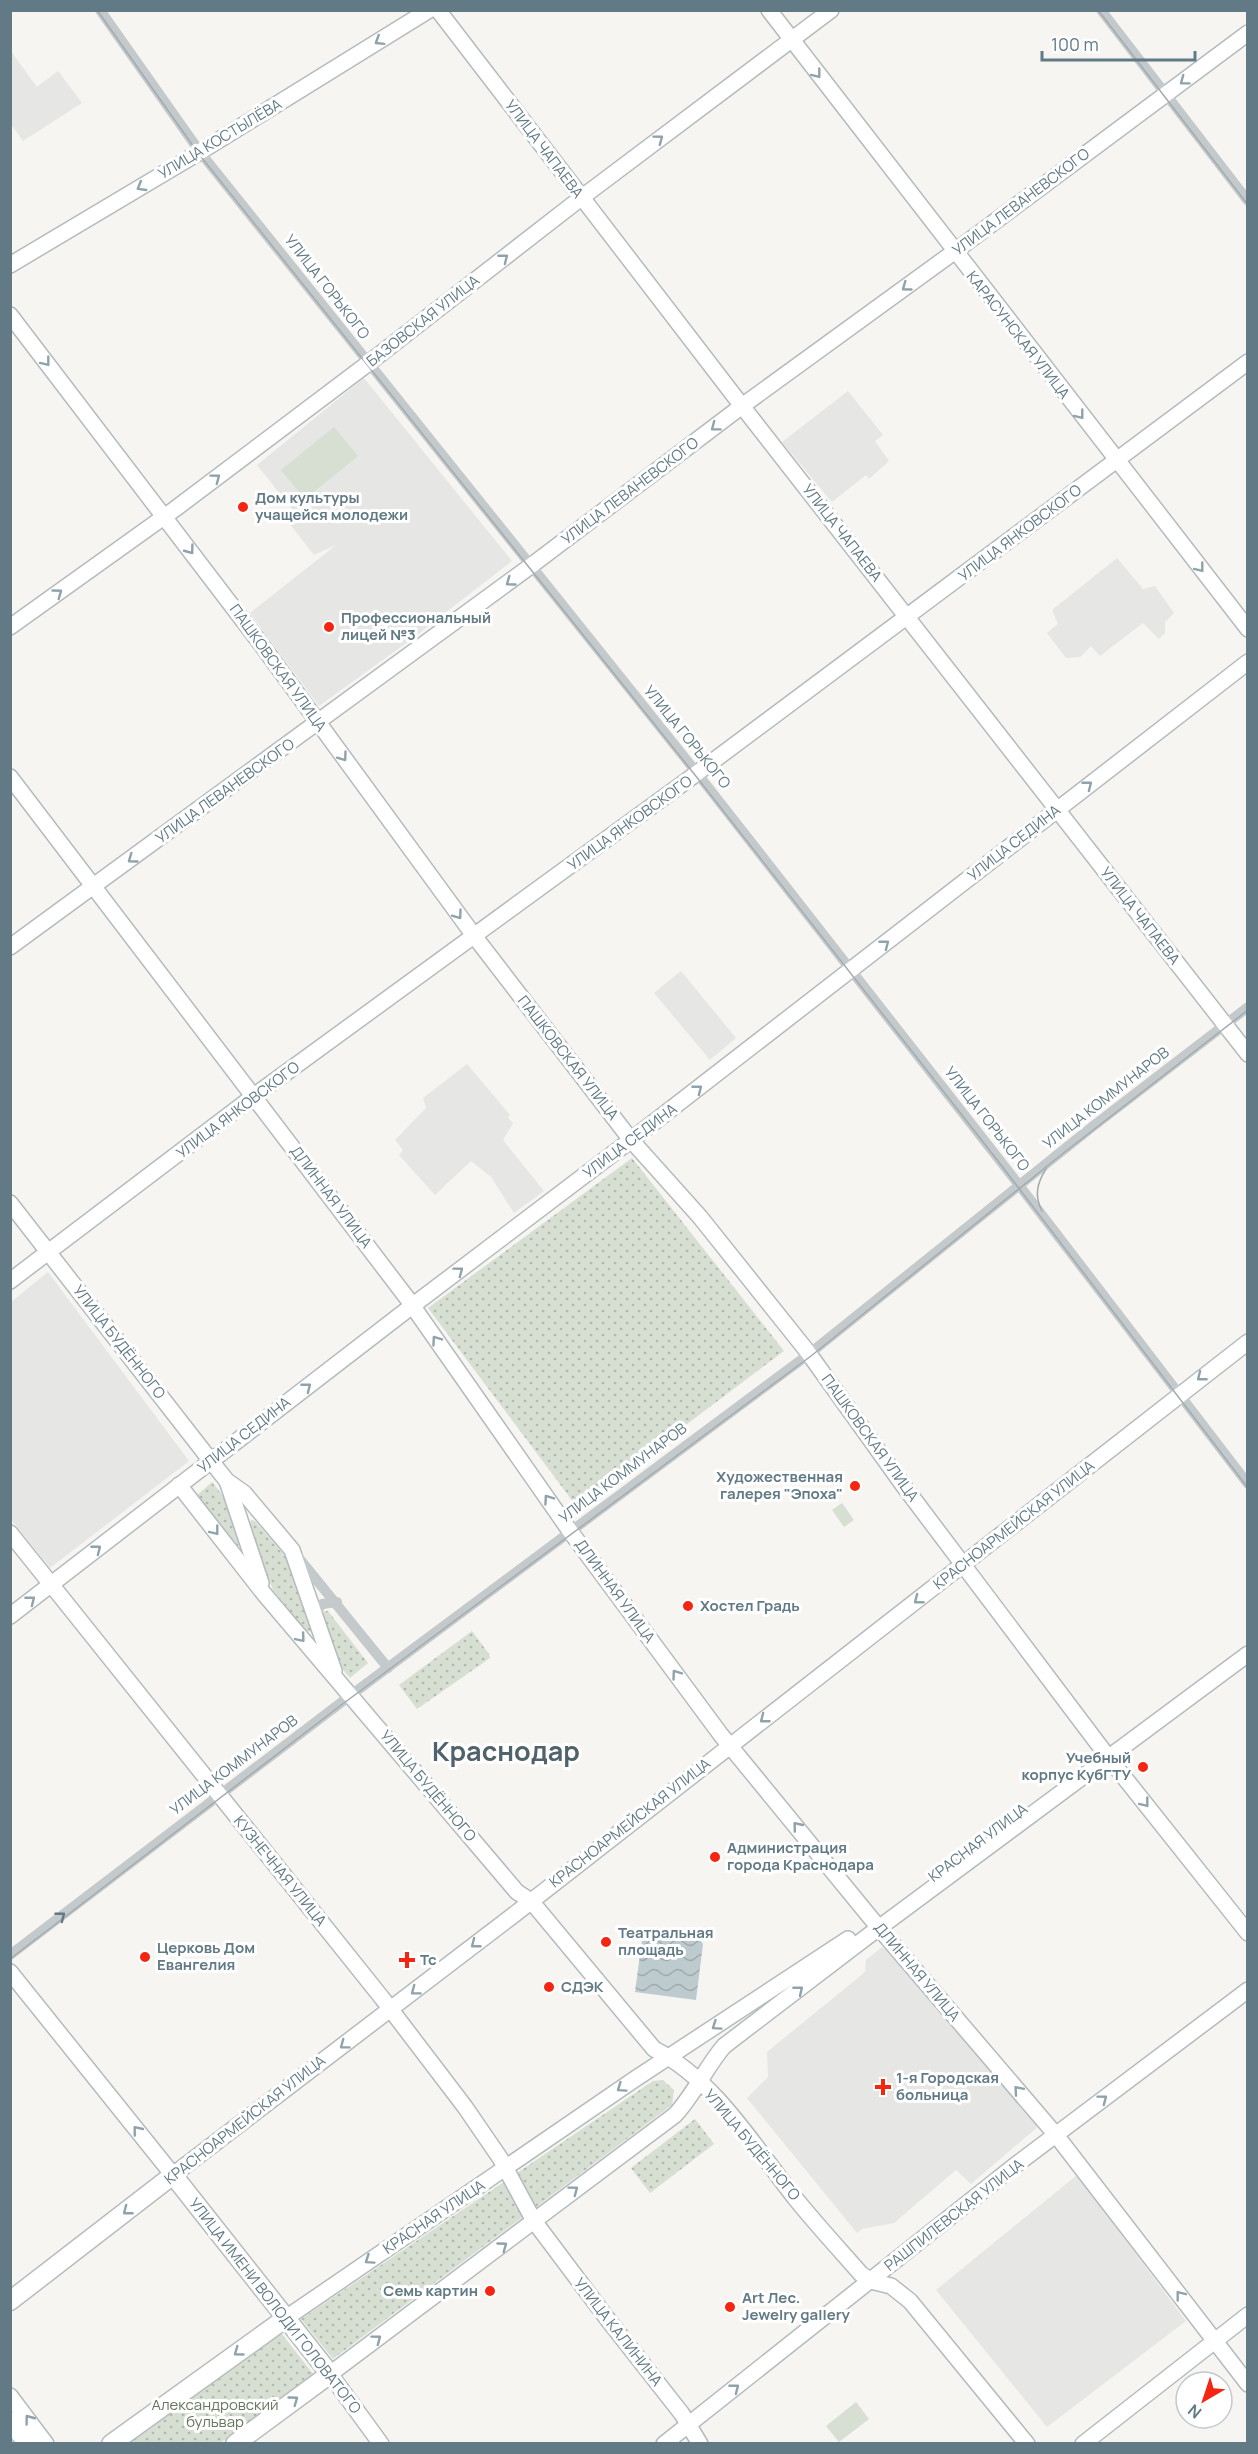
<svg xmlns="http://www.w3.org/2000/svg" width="1258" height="2454" viewBox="0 0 1258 2454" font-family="Manrope,sans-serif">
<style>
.built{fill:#e6e6e5}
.green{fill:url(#green-dots)}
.pitch{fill:#d7ded2}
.water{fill:url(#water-waves)}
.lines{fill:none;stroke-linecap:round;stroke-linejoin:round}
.secondary-casing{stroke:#b4bbbe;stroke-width:18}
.primary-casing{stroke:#b7bcbf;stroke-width:21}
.street{stroke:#c4c9cb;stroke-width:10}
.secondary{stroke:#fff;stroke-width:15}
.primary{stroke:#fff;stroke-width:18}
.tram{stroke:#a2abaf;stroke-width:1.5}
.oneway{stroke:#90a2aa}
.oneway2{stroke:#617a85}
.poi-dot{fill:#f42612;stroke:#fff;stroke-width:2}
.labels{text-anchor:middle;stroke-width:6;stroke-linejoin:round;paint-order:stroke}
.street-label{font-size:15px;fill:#617a85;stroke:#fff}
.poi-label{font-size:15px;font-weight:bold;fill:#617a85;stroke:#fff;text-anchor:start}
.park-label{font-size:15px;fill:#66775d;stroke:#fff}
.town-label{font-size:27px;font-weight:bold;fill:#50626a;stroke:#fff}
</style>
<defs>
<pattern id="green-dots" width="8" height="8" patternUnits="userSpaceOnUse" patternTransform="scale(1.5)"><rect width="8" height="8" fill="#d7ded2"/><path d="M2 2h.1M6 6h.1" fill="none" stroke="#b2b9b0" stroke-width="1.8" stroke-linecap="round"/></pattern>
<pattern id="water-waves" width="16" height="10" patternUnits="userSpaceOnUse" patternTransform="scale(1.5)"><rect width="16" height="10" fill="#bdcbcf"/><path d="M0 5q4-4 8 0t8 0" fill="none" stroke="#9daaae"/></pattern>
</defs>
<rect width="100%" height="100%" fill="#f6f5f1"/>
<g class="built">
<path d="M10,50L37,87L58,71L82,103L23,141L11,124Z"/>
<path d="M364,378L512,561L409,641L319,706L250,613L336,545L314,555L289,523L296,514L257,465Z"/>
<path d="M848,391L883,435L875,441L889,461L869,479L866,475L832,502L782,442Z"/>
<path d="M1117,558L1143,589L1155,586L1174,613L1165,622V633L1159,639L1143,623L1100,656L1091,646L1080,657L1066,658L1047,633L1058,624L1052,610Z"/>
<path d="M681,971L736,1038L710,1060L654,993Z"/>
<path d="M467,1064L510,1115L508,1118L513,1123L503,1140L544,1191L514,1213L491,1177L471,1161L435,1195L399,1155L403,1150L395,1140L426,1108L423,1098Z"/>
<path d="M48,1272L189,1461L50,1568L10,1518L11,1302Z"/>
<path d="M882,1947L896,1956L1040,2125L971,2184L956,2170L894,2223L862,2229L857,2233L747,2098L768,2077L767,2052L865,1972L866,1960Z"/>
<path d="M1077,2175L1186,2321L1047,2427L936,2290Z"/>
</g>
<g class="green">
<path d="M632,1158L784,1351L577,1507L428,1308Z"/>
<path d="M212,1482L226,1500L240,1544L238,1546L195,1497Z"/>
<path d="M251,1520L255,1521L289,1561L313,1628L310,1632L304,1629L273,1590L249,1527Z"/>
<path d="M324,1611H328L368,1663L350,1678L338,1664L322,1615Z"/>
<path d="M472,1631L489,1654L490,1658L417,1709L399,1685Z"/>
<path d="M663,2080L674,2090L672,2105L333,2359L301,2319L653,2081Z"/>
<path d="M695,2119L714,2144L650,2193L631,2168Z"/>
<path d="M281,2333L314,2375L220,2443L125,2444Z"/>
</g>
<g class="pitch">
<path d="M334,427L358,456L305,499L281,470Z"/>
<path d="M842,1503L854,1520L844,1527L832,1510Z"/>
<path d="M856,2402L869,2419L839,2442L826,2426Z"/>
</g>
<path class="water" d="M643,1932L700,1940L703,1944L696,2000L635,1992Z"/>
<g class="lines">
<defs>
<g id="secondary">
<path d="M438,10L742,406L1248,1054"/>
<path d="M769,10L1248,629"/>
<path d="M10,265L198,153L429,10"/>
<path d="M10,315L258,640L475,937L631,1140L700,1217L807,1351L903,1485L1108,1757L1248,1933"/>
<path d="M10,627L175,509L370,362L581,198L831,10"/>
<path d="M10,777L407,1298L570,1531L721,1735L879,1928L1056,2135L1248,2384"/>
<path d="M10,947L532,565L742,406L954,252L1248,33"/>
<path d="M10,1203L211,1461L227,1481L244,1493L292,1550L334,1671"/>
<path d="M10,1281L254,1096L689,779L1248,362"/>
<path d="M227,1481L261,1583"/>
<path d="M179,1485L265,1595L517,1892L531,1901L654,2049C715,2080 754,2146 795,2198C816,2224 839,2249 861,2274L871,2281L891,2286L910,2301L1027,2444"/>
<path d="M10,1533L382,1998L465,2107L500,2158L534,2221L609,2321L682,2414L700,2444"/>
<path d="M10,1616L412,1306L631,1140L1248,662"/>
<path d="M10,1972L173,2175L511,1917L1248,1342"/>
<path d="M286,2318L635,2079L848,1939"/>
<path d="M10,2396L46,2444"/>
<path d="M381,2444L330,2374L675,2115C695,2093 706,2067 724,2046L868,1936L1248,1654"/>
<path d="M664,2444L1013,2167L1248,1990"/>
<path d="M1083,2444L1248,2315"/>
</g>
<g id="primary">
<path d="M10,2301L173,2175L330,2374L235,2444"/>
<path d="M10,2421L28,2444"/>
<path d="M111,2444L286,2318"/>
</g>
</defs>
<use href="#secondary" class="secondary-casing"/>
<use href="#primary" class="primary-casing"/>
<g class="street">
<path d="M100,10L200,152L697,773L1019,1185L1248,1484"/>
<path d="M1101,10L1248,201"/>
<path d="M298,1557L388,1668"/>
<path d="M315,1614L322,1604L337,1602"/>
<path d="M10,1955L347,1698L809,1354L1092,1127L1248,1007"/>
</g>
<use href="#secondary" class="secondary"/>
<use href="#primary" class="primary"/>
<g class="tram">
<path d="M97,10L198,153L695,775L998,1161L1248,1488"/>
<path d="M1098,10L1248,205"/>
<path d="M1042,1211C1034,1196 1037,1183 1046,1169"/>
<path d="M10,1959L340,1706L811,1356L1061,1155L1248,1010"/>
</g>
</g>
<defs><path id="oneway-chevron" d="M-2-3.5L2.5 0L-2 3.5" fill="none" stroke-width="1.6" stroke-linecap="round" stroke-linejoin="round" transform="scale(1.5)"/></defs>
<g class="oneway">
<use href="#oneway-chevron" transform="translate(379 41) rotate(148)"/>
<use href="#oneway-chevron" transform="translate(817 74) rotate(52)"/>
<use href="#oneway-chevron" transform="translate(1184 81) rotate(143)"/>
<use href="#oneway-chevron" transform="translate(659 139) rotate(-37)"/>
<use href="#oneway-chevron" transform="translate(141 187) rotate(149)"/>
<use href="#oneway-chevron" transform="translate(504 258) rotate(-38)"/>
<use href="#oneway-chevron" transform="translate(906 287) rotate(144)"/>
<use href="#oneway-chevron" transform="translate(46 362) rotate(52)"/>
<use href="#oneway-chevron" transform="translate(1080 415) rotate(52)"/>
<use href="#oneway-chevron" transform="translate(715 427) rotate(143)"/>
<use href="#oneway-chevron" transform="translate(216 478) rotate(-37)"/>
<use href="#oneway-chevron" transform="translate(190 550) rotate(53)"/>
<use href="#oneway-chevron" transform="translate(1200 568) rotate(52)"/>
<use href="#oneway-chevron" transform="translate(510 582) rotate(144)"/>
<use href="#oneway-chevron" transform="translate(58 593) rotate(-36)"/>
<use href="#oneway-chevron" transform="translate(343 757) rotate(54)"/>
<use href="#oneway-chevron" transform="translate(1088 785) rotate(-38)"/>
<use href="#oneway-chevron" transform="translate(132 859) rotate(144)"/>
<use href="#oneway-chevron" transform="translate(458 915) rotate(54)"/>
<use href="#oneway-chevron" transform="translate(885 944) rotate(-38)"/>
<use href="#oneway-chevron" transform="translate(698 1089) rotate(-38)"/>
<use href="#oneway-chevron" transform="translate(459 1271) rotate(-37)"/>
<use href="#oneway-chevron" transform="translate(436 1340) rotate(-125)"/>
<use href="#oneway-chevron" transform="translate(1201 1377) rotate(142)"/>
<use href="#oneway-chevron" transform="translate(307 1387) rotate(-38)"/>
<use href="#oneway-chevron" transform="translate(548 1499) rotate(-125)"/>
<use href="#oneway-chevron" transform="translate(215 1531) rotate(52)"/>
<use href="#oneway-chevron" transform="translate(97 1549) rotate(-38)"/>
<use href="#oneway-chevron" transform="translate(31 1600) rotate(-38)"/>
<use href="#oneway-chevron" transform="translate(918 1600) rotate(142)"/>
<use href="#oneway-chevron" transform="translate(301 1638) rotate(50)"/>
<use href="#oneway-chevron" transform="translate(676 1674) rotate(-126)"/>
<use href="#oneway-chevron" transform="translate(764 1719) rotate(142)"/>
<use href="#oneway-chevron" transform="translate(1145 1803) rotate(52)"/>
<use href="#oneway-chevron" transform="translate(797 1826) rotate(-129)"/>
<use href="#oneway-chevron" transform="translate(475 1944) rotate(142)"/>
<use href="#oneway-chevron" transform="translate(799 1990) rotate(-39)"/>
<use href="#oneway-chevron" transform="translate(415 1991) rotate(143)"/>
<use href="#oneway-chevron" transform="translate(716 2026) rotate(146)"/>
<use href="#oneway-chevron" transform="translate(344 2045) rotate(143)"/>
<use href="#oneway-chevron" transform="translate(621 2088) rotate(145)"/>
<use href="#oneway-chevron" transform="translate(1018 2090) rotate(-131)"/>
<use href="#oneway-chevron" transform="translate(1103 2099) rotate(-37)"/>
<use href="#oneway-chevron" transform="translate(137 2130) rotate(-129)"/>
<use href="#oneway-chevron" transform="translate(574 2190) rotate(-37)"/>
<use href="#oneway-chevron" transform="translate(127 2211) rotate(142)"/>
<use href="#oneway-chevron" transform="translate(503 2246) rotate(-36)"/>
<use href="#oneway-chevron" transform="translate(369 2260) rotate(146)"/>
<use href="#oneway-chevron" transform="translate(1180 2295) rotate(-128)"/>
<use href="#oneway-chevron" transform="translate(377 2339) rotate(-37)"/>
<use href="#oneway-chevron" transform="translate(238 2352) rotate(144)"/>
<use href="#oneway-chevron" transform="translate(735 2388) rotate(-38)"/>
<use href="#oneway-chevron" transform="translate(294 2400) rotate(-36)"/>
<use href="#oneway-chevron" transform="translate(29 2419) rotate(-127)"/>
</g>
<use class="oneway2" href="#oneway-chevron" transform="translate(61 1916) rotate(-38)"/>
<g class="poi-dot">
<circle cx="243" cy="507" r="6"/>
<circle cx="329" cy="627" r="6"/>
<circle cx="855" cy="1486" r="6"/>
<circle cx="688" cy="1606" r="6"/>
<circle cx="1143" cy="1767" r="6"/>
<circle cx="715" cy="1857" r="6"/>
<circle cx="606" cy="1942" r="6"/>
<circle cx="145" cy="1957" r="6"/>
<path d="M404 1951h6v6h6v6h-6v6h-6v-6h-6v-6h6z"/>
<circle cx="549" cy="1987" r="6"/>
<path d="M880 2078h6v6h6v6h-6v6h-6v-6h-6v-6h6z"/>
<circle cx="490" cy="2291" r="6"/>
<circle cx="730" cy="2307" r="6"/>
</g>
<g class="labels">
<g class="street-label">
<text transform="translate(220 139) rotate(-31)" y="5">УЛИЦА КОСТЫЛЁВА</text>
<text transform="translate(544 149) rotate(53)" y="5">УЛИЦА ЧАПАЕВА</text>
<text transform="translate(1021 202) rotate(-37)" y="5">УЛИЦА ЛЕВАНЕВСКОГО</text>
<text transform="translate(327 287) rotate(52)" y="5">УЛИЦА ГОРЬКОГО</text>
<text transform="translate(423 321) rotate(-38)" y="5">БАЗОВСКАЯ УЛИЦА</text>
<text transform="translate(1018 335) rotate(52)" y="5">КАРАСУНСКАЯ УЛИЦА</text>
<text transform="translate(630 491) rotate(-37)" y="5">УЛИЦА ЛЕВАНЕВСКОГО</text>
<text transform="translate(842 533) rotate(52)" y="5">УЛИЦА ЧАПАЕВА</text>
<text transform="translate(1020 533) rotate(-37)" y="5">УЛИЦА ЯНКОВСКОГО</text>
<text transform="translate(278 668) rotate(54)" y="5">ПАШКОВСКАЯ УЛИЦА</text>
<text transform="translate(687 737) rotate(51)" y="5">УЛИЦА ГОРЬКОГО</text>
<text transform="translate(225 791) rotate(-36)" y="5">УЛИЦА ЛЕВАНЕВСКОГО</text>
<text transform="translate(630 823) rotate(-36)" y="5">УЛИЦА ЯНКОВСКОГО</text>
<text transform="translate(1014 843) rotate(-38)" y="5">УЛИЦА СЕДИНА</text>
<text transform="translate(1140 916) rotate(52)" y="5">УЛИЦА ЧАПАЕВА</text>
<text transform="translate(568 1058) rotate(52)" y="5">ПАШКОВСКАЯ УЛИЦА</text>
<text transform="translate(1106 1098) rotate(-38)" y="5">УЛИЦА КОММУНАРОВ</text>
<text transform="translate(238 1110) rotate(-37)" y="5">УЛИЦА ЯНКОВСКОГО</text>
<text transform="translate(987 1119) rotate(52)" y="5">УЛИЦА ГОРЬКОГО</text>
<text transform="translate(630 1141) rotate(-37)" y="5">УЛИЦА СЕДИНА</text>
<text transform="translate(331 1197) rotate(53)" y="5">ДЛИННАЯ УЛИЦА</text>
<text transform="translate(119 1342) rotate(52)" y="5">УЛИЦА БУДЁННОГО</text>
<text transform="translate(244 1435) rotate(-38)" y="5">УЛИЦА СЕДИНА</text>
<text transform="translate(870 1438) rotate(54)" y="5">ПАШКОВСКАЯ УЛИЦА</text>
<text transform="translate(623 1473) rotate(-37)" y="5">УЛИЦА КОММУНАРОВ</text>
<text transform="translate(1014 1525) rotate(-38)" y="5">КРАСНОАРМЕЙСКАЯ УЛИЦА</text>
<text transform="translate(615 1591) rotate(54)" y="5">ДЛИННАЯ УЛИЦА</text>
<text transform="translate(234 1765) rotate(-37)" y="5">УЛИЦА КОММУНАРОВ</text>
<text transform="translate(428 1786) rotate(50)" y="5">УЛИЦА БУДЁННОГО</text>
<text transform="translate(630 1823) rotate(-38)" y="5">КРАСНОАРМЕЙСКАЯ УЛИЦА</text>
<text transform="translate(978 1843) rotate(-37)" y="5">КРАСНАЯ УЛИЦА</text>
<text transform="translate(280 1871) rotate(51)" y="5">КУЗНЕЧНАЯ УЛИЦА</text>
<text transform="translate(917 1972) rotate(50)" y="5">ДЛИННАЯ УЛИЦА</text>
<text transform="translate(245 2120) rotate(-38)" y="5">КРАСНОАРМЕЙСКАЯ УЛИЦА</text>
<text transform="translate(752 2145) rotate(50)" y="5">УЛИЦА БУДЁННОГО</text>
<text transform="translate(954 2215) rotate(-38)" y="5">РАШПИЛЕВСКАЯ УЛИЦА</text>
<text transform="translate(434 2217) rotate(-34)" y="5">КРАСНАЯ УЛИЦА</text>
<text transform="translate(275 2306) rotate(52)" y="5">УЛИЦА ИМЕНИ ВОЛОДИ ГОЛОВАТОГО</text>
<text transform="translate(618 2332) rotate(52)" y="5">УЛИЦА КАЛИНИНА</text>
</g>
<g class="poi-label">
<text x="255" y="503">Дом культуры<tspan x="255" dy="17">учащейся молодежи</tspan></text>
<text x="341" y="623">Профессиональный<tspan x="341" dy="17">лицей №3</tspan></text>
<text x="843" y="1482" text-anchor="end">Художественная<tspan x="843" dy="17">галерея "Эпоха"</tspan></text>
<text x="700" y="1611">Хостел Градь</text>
<text x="1131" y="1763" text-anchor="end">Учебный<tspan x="1131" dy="17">корпус КубГТУ</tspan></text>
<text x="727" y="1853">Администрация<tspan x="727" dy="17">города Краснодара</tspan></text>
<text x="618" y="1938">Театральная<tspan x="618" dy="17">площадь</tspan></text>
<text x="157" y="1953">Церковь Дом<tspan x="157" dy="17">Евангелия</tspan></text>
<text x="420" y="1965">Тс</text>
<text x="561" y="1992">СДЭК</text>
<text x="896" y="2083">1-я Городская<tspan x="896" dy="17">больница</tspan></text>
<text x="478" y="2296" text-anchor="end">Семь картин</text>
<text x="742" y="2303">Art Лес.<tspan x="742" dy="17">Jewelry gallery</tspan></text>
</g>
<g class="park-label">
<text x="215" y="2410">Александровский<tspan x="215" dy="17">бульвар</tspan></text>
</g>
<g class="town-label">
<text x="506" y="1761">Краснодар</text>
</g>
</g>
<rect width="1258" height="2454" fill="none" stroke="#617a85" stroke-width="24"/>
<g transform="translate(1204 2400) rotate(219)"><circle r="28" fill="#ffffff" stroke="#c0cace" stroke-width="1.5"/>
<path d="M0-4.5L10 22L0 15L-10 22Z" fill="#f42612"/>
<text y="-9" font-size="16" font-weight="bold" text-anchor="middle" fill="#617a85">N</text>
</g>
<path d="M1042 51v9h153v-9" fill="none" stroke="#617a85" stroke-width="3"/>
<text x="1051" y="51" font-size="18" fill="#617a85" stroke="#ffffff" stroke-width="4.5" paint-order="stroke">100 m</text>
</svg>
